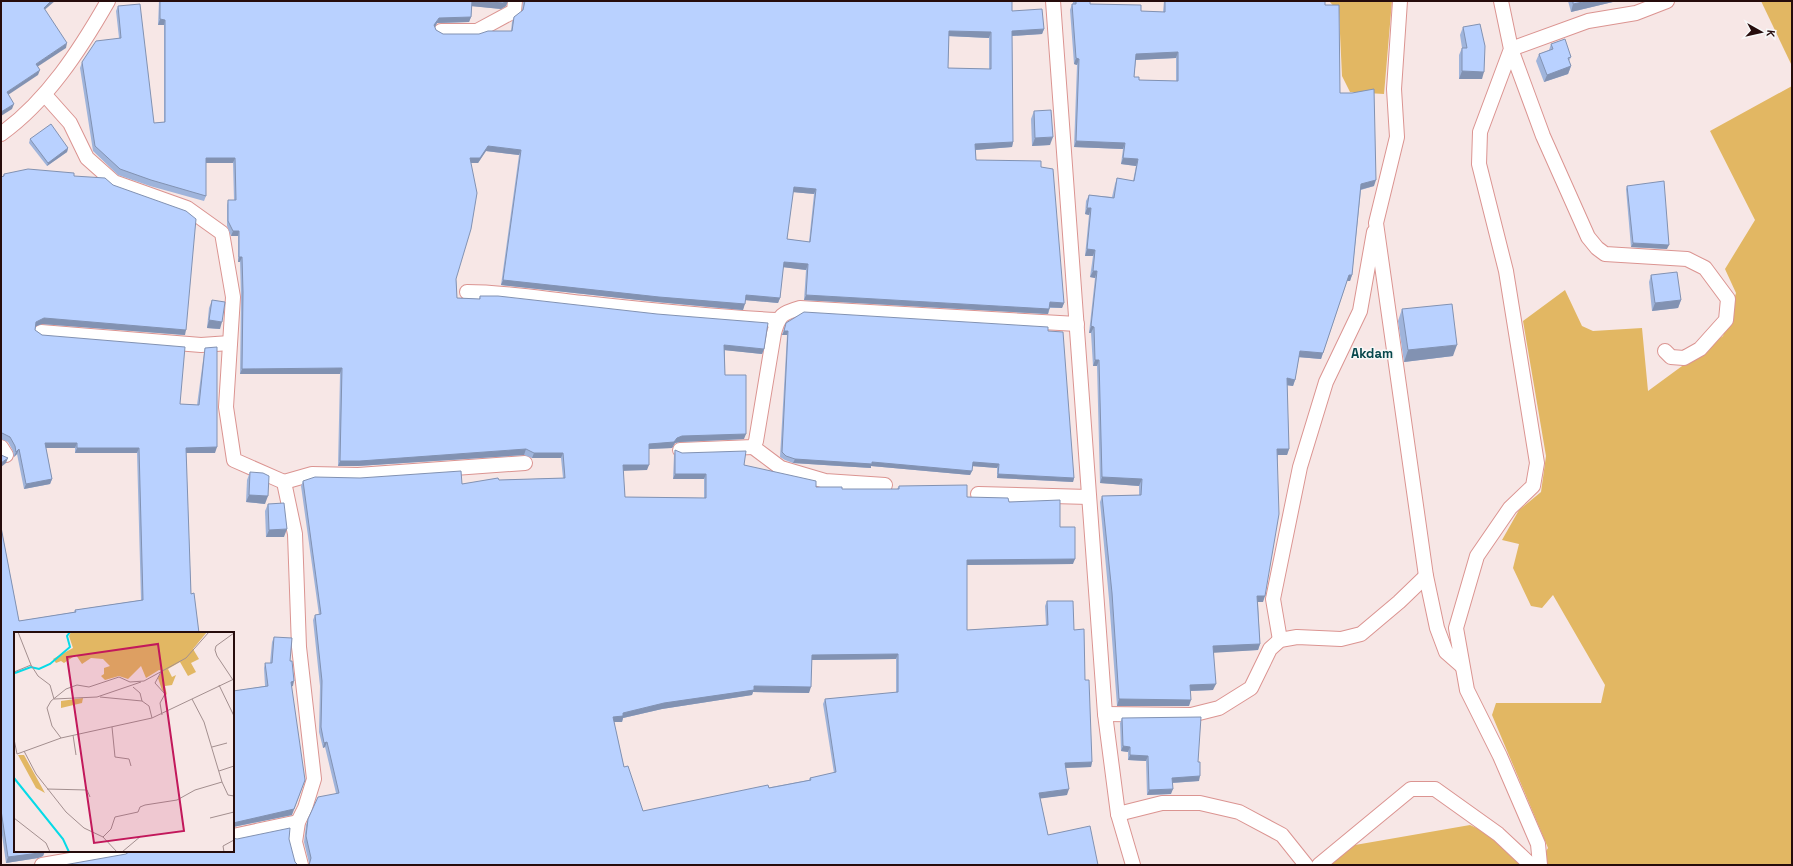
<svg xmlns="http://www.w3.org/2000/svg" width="1793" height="866" viewBox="0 0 1793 866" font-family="'Space Grotesk',sans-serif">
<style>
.green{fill:#e2b763}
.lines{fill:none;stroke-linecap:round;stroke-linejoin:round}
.minor-casing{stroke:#db9491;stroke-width:16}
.minor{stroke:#fff;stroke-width:14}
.wall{fill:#9fb4db;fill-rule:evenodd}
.shaded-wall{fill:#8292b2}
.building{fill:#b9d1ff;stroke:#8292b2;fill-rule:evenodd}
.labels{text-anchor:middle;stroke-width:3;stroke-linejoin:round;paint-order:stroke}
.neighbourhood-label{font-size:13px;font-weight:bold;fill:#06484d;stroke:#f8f8f8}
.inset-river{fill:none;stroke:#07dae7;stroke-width:2}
.inset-road{fill:none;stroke:#a38f8f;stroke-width:1}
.view{fill:#c2185b;fill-opacity:0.15;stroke:#c2185b;stroke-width:2}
.inset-edge{fill:none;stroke:#260c0c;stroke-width:2}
</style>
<rect width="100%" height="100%" fill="#f7e7e6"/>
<g class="green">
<path d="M1329,1H1392L1384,94L1350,92L1342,76L1339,12Z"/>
<path d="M1761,1H1792V66Z"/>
<path d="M1792,86V865H1537L1548,848L1492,715L1496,703H1601L1605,685L1553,595L1542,608L1531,606L1513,568L1519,544L1502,540L1519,510L1541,492L1546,456L1523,321L1565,290L1582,326L1593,331L1642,328L1648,391L1723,336L1736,293L1725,269L1755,220L1710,131Z"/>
<path d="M1470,825L1496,837L1524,865H1329L1355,845Z"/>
</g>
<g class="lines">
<defs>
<g id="minor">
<path d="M1053,1L1105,714L1118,814L1133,865"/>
<path d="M1400,1L1394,89L1397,137L1376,223L1426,576L1437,628L1446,652L1462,666"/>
<path d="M1501,1L1511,49L1480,132L1479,164L1506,271L1537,463L1533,486L1510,508L1477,556L1456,628L1467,690L1500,756L1538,844L1540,865"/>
<path d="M441,31H477L514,11L515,1"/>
<path d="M45,95L70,123L87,158L114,182L187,208L222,233L233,297L226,407L234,460L284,482L295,534L299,647L314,779L305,808L298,822L295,842L301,865"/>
<path d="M1,134C47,101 80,50 108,1"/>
<path d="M467,292C506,292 545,299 584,303C648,310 713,317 777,320"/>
<path d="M41,332L201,345L230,343"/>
<path d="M1665,351L1671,357L1684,358L1700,349L1726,320L1728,299L1705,268L1687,259L1605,254L1597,248L1588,237L1543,136L1511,49L1588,21L1636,13L1667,1"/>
<path d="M1,447L6,455"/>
<path d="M753,447L781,468L825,481L885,485"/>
<path d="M680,450L753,447L756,441L774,333C779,315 782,313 800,308L1077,324"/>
<path d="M284,482L312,474L358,475L525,463"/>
<path d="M978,494L1089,497"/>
<path d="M1280,640L1273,599L1300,467L1326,382L1360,311L1374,232"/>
<path d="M1105,714L1191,715L1219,708L1251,688L1270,649L1280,640L1297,637L1341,639L1361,634L1399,602L1426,576"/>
<path d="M1118,814L1162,803H1200L1239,812L1282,835L1306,865"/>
<path d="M233,836L298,822"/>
<path d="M42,865L123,851"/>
<path d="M1319,865L1411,789H1435L1498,834L1531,865"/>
</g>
</defs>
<use href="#minor" class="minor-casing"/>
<use href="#minor" class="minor"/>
</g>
<g class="wall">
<path d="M159,1H508L506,6L501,9L472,6L471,17L469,22L437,23L435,27L436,30L443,34H479L511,31L512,22L514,17L522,11L523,1H1012V11L1044,29L1042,34L1012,36L1013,142L1012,147L976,150V160L1041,167L1064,303L1062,308H1050L1048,314L804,300L806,270L783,267L780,298L778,303L745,300L743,310L657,302L501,285L519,155L486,151L478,163H471L456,279L457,298L479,299L480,296L764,349L762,354L725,350V375L744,439L680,442L675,443L672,448L649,449L647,470H623L625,497L704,498V479H673L674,455L675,450L682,453L744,465L816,487L842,489H897L899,486L967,497L1009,502L1060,527L1073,564L967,565V630L1046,625L1045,606L1047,601L1074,630L1085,680L1092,762L1091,767L1066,768L1067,795L1040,798L1048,835L309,863L304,842L306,825L308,819L336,793L325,747L323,748L319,732L320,686L313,620L315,615H319L301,486L303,481L462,484L499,480L563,478L561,458H532L524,455L358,466H338L340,374H240L241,297L240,262H238V236H231L227,226V205L228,200H234L233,163H206V196L204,201L150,186L118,175L93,151L80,68L82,62L119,38L116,11L118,6L154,123L164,122V25H158ZM949,36L989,38V69L948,68ZM793,192L814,194L809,242L787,239ZM896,659V693L825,699L823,704L834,773L810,778L809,780L643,811L624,767L614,722H622L623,718L662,709L752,695L753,692L809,693L812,660Z"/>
<path d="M1073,1H1090V4L1141,11L1163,12L1164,1H1325V5L1340,93L1374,186L1361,190L1352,275L1350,281H1347L1321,359L1299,357L1295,380L1293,386L1287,385L1289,449L1287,455H1278L1263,602H1258L1260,644L1258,650L1214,652L1213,690L1191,691L1189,706H1117L1109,599L1100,502L1102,496L1139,495V486L1100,483L1097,366H1093L1091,333H1089L1095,278L1090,277L1093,256H1085L1089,215L1085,214L1086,201L1089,195L1112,197L1115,184L1117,178L1133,181L1136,166L1121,164L1123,149L1074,147L1077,65L1074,64L1070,10L1072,4H1073ZM1176,58V81L1139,80L1134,77L1136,60Z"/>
<path d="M1568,1H1617L1571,12Z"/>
<path d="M1463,27L1482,79H1459V55L1462,48L1460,35Z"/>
<path d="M1551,44L1571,57L1569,61L1571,66L1568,74L1544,82L1536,61L1539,54L1549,50Z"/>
<path d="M1034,111L1050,145L1032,146L1031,119Z"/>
<path d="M30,139L68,148L67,152L47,166L29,143Z"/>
<path d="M4,174L74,176L185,335L42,324L36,326L35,330L42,335L180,404L197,405L204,353L205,348L215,453H186L191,594L15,633L45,851L43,856L38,858L6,863L1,828V527L19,621L74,612L75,610L141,600L137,453H75V448H46L52,479L50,484L24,489L17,454L14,457L13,451L8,442L1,439V177L3,176Z"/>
<path d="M1627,186L1667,249L1631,247L1626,189Z"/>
<path d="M1651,275L1681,300L1678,308L1652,311L1649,282Z"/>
<path d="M212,300L220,329L207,328L209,308Z"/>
<path d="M1402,309L1453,356L1404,362L1398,321Z"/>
<path d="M786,323L1048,331L1074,478L1073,482L997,478V468L972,466V471L970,475L871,466V468L793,463L785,460L780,457L787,335H782Z"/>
<path d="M250,472L265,504L246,502L247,480Z"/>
<path d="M268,504L284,537H266L265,511Z"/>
<path d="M274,637L290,661L293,686H291L292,815L233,827V691L265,686L264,668L265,663H270L272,642Z"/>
<path d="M1122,718L1198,762L1199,781L1172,783L1171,794L1147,795L1146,761L1128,760V752L1121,751L1120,723Z"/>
</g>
<g class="shaded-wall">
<path d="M51,1H55L42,12L44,8Z"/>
<path d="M472,1H508L506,6L501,9L470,6Z"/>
<path d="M1588,1H1617L1571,12L1573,4Z"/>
<path d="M471,17L469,22L437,23L433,31L434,25L439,18Z"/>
<path d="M160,19L165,20L164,25H158Z"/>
<path d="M1044,29L1042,34L1011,36L1012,31Z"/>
<path d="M949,31L991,32L989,38L947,36Z"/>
<path d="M67,43L66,48L34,69L36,64Z"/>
<path d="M1178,52L1176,58L1134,60L1136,54Z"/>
<path d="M1076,58L1079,59L1077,65L1074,64Z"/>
<path d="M1571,66L1568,74L1544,82L1547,75Z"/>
<path d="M40,70L38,75L5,97L7,92Z"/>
<path d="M1462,71L1484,72L1482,79H1459Z"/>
<path d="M14,104L12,109L1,116V112Z"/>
<path d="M1053,137L1050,145L1032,146L1035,138Z"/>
<path d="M1076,141L1125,143L1123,149L1074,147Z"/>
<path d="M1013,142L1012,147L974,150L975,144Z"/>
<path d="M488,146L521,150L519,155L486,151L478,163H468L470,158Z"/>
<path d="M68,148L67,152L47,166L48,163Z"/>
<path d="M206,158H235L233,163H204Z"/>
<path d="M1123,158L1138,159L1136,166L1121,164Z"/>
<path d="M1376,180L1374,186L1359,190L1361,184Z"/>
<path d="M794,187L816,189L814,194L792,192Z"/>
<path d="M1087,208H1091L1089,215L1085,214Z"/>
<path d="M233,231H239L238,236H231Z"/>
<path d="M1633,243L1669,245L1667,249L1631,247Z"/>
<path d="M1087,249L1095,250L1093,256H1085Z"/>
<path d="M239,257H242L240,262H238Z"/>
<path d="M784,262L808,264L806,270L782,267Z"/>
<path d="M1093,271H1097L1095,278L1090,277Z"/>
<path d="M1349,275H1352L1350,281H1346Z"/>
<path d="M503,280L745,304L743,310L657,302L501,285Z"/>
<path d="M746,295L780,298L778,303L744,300Z"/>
<path d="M806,295L1049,309L1048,314L804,300Z"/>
<path d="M1681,300L1678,308L1652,311L1655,303Z"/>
<path d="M1050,302L1064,303L1062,308L1048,307Z"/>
<path d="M44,318L186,330L185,335L42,324L34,327L36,322Z"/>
<path d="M209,320L222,322L220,329L207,328Z"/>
<path d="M1091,326L1094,327L1091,333H1089Z"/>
<path d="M784,331H788L787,335H782Z"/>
<path d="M724,345L764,349L762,354L723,350Z"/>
<path d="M1457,345L1453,356L1404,362L1408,350Z"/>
<path d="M1300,351L1323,353L1321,359L1297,357Z"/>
<path d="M1095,360H1099L1097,366H1093Z"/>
<path d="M342,368L340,374H240L242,369Z"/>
<path d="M1287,378L1295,380L1293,386L1285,385Z"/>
<path d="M746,434L744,439L680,442L675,443L672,448L647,449L649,444L682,436Z"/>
<path d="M45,443H77L75,448H44Z"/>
<path d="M217,447L215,453H184L186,448Z"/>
<path d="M77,448H139L137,453H75Z"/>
<path d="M19,449L17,454L14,457L16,452Z"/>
<path d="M526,449L524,455L358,466H338L340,461Z"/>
<path d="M1277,449H1289L1287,455H1275Z"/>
<path d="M534,453H563L561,458H532Z"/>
<path d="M8,458L6,463L1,467V463Z"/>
<path d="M795,459L872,462L972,471L970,475L871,466V468L793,463Z"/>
<path d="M973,462L999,464L997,468L971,466Z"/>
<path d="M623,465H649L647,470L621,471Z"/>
<path d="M675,474H706L704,479H673Z"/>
<path d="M998,474L1074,478L1073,482L997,478Z"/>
<path d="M1102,477L1142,479L1139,486L1100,483Z"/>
<path d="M52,479L50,484L24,489L26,484Z"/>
<path d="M249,495L268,496L265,504L246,502Z"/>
<path d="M287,529L284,537H266L269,530Z"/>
<path d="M1075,559L1073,564L965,565L967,560Z"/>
<path d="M1257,596H1265L1263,602H1255Z"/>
<path d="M1260,644L1258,650L1211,653L1213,646Z"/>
<path d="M898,654L896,659L810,660L812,655Z"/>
<path d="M294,681L293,686L289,687L291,682Z"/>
<path d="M1216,684L1213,690L1188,691L1190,685Z"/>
<path d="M754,686L811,687L809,693L753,692L752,695L662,709L623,718L622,722H611L613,717L623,713L664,703Z"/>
<path d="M1119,699L1191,700L1189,706H1117Z"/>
<path d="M327,742L325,747L323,748L324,743Z"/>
<path d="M1123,746L1130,747L1128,752L1121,751Z"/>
<path d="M1130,755L1148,756L1146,761L1128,760Z"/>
<path d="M1092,762L1091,767L1063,768L1065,763Z"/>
<path d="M1200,776L1199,781L1170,783L1172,778Z"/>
<path d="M305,780L292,815L233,827V823Z"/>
<path d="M1069,789L1067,795L1037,799L1039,793Z"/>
<path d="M1173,789L1171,794L1147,795L1149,790Z"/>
<path d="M45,851L43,856L38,858L6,863L8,857Z"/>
</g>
<g class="building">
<path d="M1,1H51L44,8L67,43L36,64L40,70L7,92L14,104L1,112Z"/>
<path d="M160,1H472L471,17L439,18L434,25L436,30L443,34H479L488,31H512L514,17L523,10L525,1H1012V11L1042,9L1044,29L1012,31L1013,142L975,144L976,160L1041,161V167L1053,169L1064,303L1050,302L1049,309L806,295L808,264L784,262L780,298L746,295L745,304L659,297L503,280L521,150L488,146L480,158H470L477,193L471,229L456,279L457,298L480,299V296H498L657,314L768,323L764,349L724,345L725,375H746V434L682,436L677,438L674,442L649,444V465H623L625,497L706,498V474H675V450L682,453L746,451L744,465L816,481V487H842V489H899V486L967,485V497L1008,498L1009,502L1060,500V527H1075V559L967,560V630L1048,625L1047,601H1073L1074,630L1084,629L1085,680H1089L1092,762L1065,763L1069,789L1039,793L1048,835L1090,826L1098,865H309L311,858L306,836L308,819L318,797L339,793L327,742L324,743L321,727L322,681L315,615L321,614L303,481L315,477L360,478L461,471L462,484L498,478L499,480L565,478L563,453H534L526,449L360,461H340L342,368L242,369L243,292L242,257H239V231H233L228,221V200H236L235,158H206V196L151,180L120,169L95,146L82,62L96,41L121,38L118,6L140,4L154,123L165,122V20L160,19ZM949,31L991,32V69L948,68ZM794,187L816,189L810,242L787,239ZM898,654V692L825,699L836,772L810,778L811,780L769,788L768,785L643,811L628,766L624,767L613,717L623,716V713L664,703L754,690V686L811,687L812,655Z"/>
<path d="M477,1H507L503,3Z"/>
<path d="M1076,1H1090V4L1141,5V11L1165,12V1H1325V5H1339L1340,93H1352L1374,89L1376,180L1361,184L1352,275H1349L1323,353L1300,351L1295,380L1287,378L1289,449H1277L1279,514L1265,596H1257L1260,644L1213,646L1216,684L1190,685L1191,700L1119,699L1112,593L1102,496L1141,495L1142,479L1102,477L1099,360H1095L1094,327L1091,326L1097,271H1093L1095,250L1087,249L1091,208H1087L1089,195L1114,198L1117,178L1134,181L1138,159L1123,158L1125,143L1076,141L1079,59L1076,58L1072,4H1076ZM1178,52V81L1139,80V77H1134L1136,54Z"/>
<path d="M1573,1H1588L1573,4Z"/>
<path d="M1480,24L1485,46L1484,72L1462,71V48H1467L1463,27Z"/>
<path d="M1565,39L1571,57L1568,58L1571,66L1547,75L1539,54L1553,49L1551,44Z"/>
<path d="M1051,110L1053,137L1035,138L1034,111Z"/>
<path d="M51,124L68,148L48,163L30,139Z"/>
<path d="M28,169L74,173V176L105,178L113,185L186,211L196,219L186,330L44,318L36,322L35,330L42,335L185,347L180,404L199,405L205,348L217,347V447L186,448L191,594L194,593L199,633H15V851H45L39,853L8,857L1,810V527L19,621L76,612L75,610L143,600L139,448H77V443H45L52,479L26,484L19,449L16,452L15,446L10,437L2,433L1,434V177L4,176V174Z"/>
<path d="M1664,181L1669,245L1633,243L1627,186Z"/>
<path d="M1677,272L1681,300L1655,303L1651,275Z"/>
<path d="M212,300L225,302L222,322L209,320Z"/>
<path d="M1452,304L1457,345L1408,350L1402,309Z"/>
<path d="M804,312L1048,327V331L1063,332L1074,478L998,474L999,464L973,462L972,471L872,462V464L795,459L786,456L782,452L788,331H784L786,323Z"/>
<path d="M1,455L8,458L1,463Z"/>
<path d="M250,472L263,473L269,476L268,496L249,495Z"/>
<path d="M284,503L287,529L269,530L268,504Z"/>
<path d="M274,637L292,638L290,661H292L294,681L291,682L305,780L294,809L233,823V691L268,686L265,663H272Z"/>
<path d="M1201,717L1198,762H1200V776L1172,778L1173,789L1149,790L1148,756L1130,755V747L1123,746L1122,718Z"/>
<path d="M290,828L289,839L295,862L298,865H64L126,854L130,851H233V838L237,839Z"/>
</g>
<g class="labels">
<g class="neighbourhood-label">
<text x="1372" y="358">Akdam</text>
</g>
</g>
<g transform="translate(14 632)">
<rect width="220" height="220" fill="#f7e7e6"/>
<path d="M57,0H193L179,17L185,27L177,31L182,40L174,44L166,30L154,37L158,45L162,43L158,53L151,54L153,63L148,58L144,46L148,39L145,38L132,46L127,34L114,47L105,44L91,48L87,44L90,42V36L96,34L89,27L77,26L68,32L62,23L50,31L47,29L42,31L39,27L59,16L55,4ZM69,66L68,71L47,76V69ZM4,123H10L31,161L22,156Z" fill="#e2b763"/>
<path class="inset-river" d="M1,41L17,35L25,37L36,32L56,15L53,4L56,0M0,146L49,207L55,220"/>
<path class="inset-road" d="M4,0L17,33L24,44L36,53L40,67L83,65L127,50M0,40L17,33M219,48L203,24L201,18L202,14L220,1M205,53L220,84M119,55L126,61L128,69L135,74L138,86M86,65L128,69M178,67L190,90L208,150L214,163L220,164M148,83L146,71L151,62L141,51L148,38M98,95L101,125L115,127L117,134M59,103L62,123M47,106L38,94L33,76L37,69L52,57L63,53L75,55L105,45L116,50L130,49L172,26L195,0M0,107L3,122L47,106L138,86L220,47M198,115L213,111M10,119L22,142L52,180L70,196L89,205L103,220M205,139L220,134M33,157L73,158L76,165M0,186L32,211L36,220M196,186L220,180M89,205L97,197L101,185L124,180L126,175L131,173L163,168L181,158L208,150M108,220L127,204M210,220L209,214L220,208"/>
<path class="view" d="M144,12L170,199L80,211L53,25Z"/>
<rect width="220" height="220" class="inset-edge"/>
</g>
<rect width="1793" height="866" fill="none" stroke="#260c0c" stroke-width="4"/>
<g transform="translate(1761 32) rotate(98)" stroke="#f8f8f8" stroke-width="3" paint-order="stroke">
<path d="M0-3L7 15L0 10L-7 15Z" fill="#260c0c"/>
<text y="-6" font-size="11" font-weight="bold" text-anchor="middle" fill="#260c0c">K</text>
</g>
</svg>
